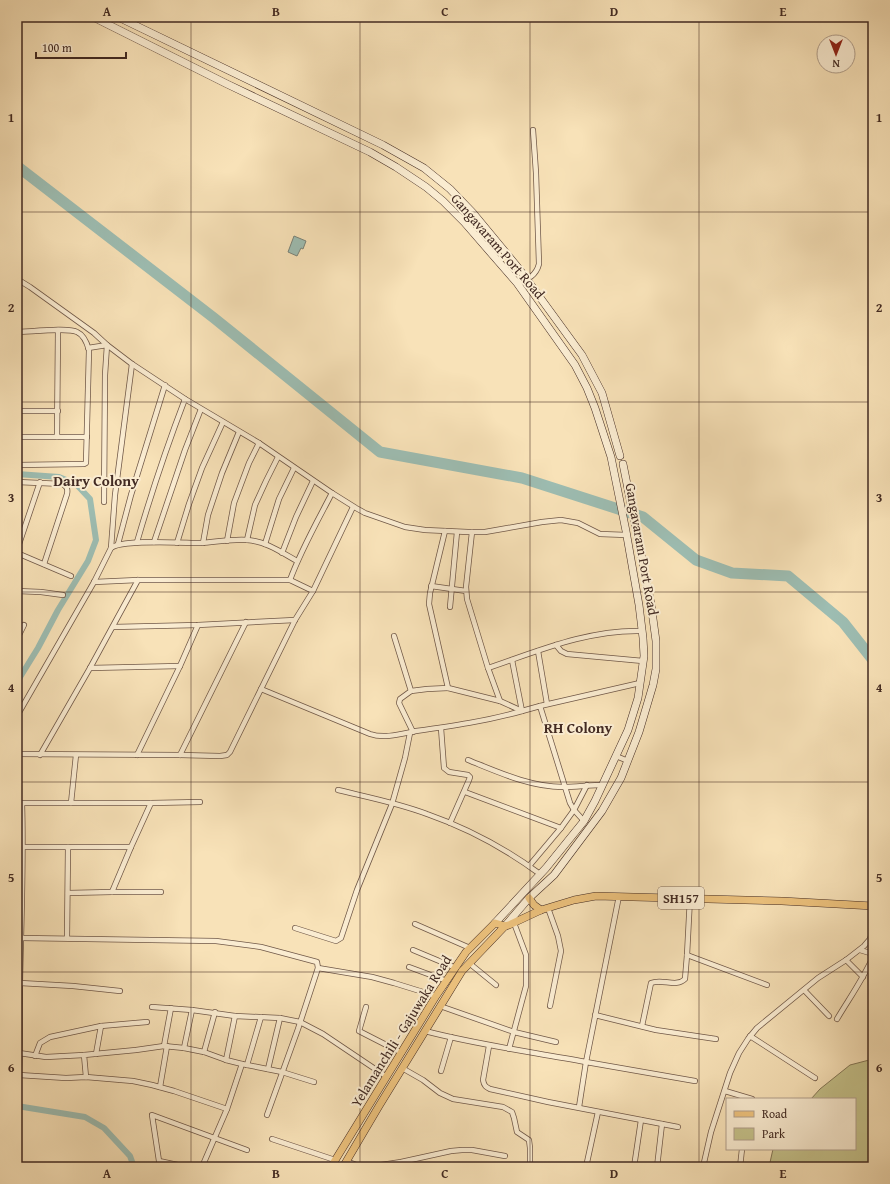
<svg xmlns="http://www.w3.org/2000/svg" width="890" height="1184" viewBox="0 0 890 1184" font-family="'Gentium Book Plus',serif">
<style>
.green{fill:#c4c18a;stroke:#837656}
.water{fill:#9dbdb2;stroke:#798278}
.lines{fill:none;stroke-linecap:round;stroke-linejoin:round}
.canal{stroke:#9dbdb2;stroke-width:6}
.river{stroke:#9dbdb2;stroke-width:11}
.street-casing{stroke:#705848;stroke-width:6}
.secondary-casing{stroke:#422a22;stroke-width:8}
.primary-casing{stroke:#422a22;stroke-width:8}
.street{stroke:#faecd1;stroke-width:4.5}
.secondary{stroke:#faecd1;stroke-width:7}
.primary{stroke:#ecc17c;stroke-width:7}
.grid{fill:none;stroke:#422a22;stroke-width:1;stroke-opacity:0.55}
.labels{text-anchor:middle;stroke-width:4;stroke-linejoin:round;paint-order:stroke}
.shield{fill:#faecd1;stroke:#796456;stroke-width:1}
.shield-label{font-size:13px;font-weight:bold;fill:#422a22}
.street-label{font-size:14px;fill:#422a22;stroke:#faecd1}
.neighbourhood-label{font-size:15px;font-weight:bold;fill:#422a22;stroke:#faecd1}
.neatline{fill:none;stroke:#422a22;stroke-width:1.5}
.grid-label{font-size:13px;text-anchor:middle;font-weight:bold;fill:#422a22}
</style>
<rect width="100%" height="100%" fill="#f8e2b8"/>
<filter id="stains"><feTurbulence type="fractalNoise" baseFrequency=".005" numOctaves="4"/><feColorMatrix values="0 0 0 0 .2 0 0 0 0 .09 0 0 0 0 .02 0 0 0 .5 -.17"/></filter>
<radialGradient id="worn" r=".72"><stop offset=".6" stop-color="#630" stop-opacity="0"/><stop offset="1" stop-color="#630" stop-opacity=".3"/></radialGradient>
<path class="green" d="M873,1059V1167H769L773,1149H855V1099H811L820,1089L850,1065Z"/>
<path class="water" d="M294,236L306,241L303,249L301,248L297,256L288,252Z"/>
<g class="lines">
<g class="canal">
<path d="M17,474L59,477L76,484L90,499L96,540L88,561L58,610L38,648L17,682"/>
<path d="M17,1106L85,1117L104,1128L130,1156L134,1167"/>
</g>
<path class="river" d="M17,166L214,318L380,452L522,478L643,517L696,560L732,573L788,576L843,622L873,660"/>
<defs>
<g id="street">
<path d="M17,279L30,287L94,333L107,345L132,364L185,399L259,443L332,493L356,508L365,513L405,527L425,530L468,532H485L542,522L561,520L578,523L600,534L627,535"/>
<path d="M517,283C528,279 536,276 539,264L536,173L533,130"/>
<path d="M17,332C28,332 69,327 77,332C84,335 87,343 89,350L86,463L84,464L17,465"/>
<path d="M88,348L107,345L105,375L104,502"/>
<path d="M17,411H58"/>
<path d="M17,437H87"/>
<path d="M57,437L58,330"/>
<path d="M17,482L63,484C67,487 68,489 67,494L44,564"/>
<path d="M445,531L430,593L429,604L448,688L500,701L522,711L540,706L570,803L574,810L584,821"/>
<path d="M472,532L466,587L467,599L488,668L500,701"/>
<path d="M247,540L255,505L266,481L278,457"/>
<path d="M227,541L234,503L249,463L259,443"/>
<path d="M137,542C151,494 167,446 185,399"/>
<path d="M154,542L185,450L201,409"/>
<path d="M177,543L189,504L202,468L223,422"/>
<path d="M203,543L208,515L222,473L239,432"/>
<path d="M118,544L131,495L165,385"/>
<path d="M265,544L279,499L294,468"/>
<path d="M111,548L115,495L132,364"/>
<path d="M17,550L40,482"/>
<path d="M17,553L71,576"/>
<path d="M282,553L296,517L313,481"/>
<path d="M290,580C301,550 317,522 332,493"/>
<path d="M94,582L138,580H290L313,591"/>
<path d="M431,586L466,591"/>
<path d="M17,591L41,592L63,595"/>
<path d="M450,607L457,532"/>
<path d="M113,627L198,625L295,620"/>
<path d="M394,636L411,691L400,699L399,703L413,732"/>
<path d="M17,639L24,625"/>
<path d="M556,645L561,651L567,654L643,661"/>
<path d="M538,651L547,704"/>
<path d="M90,668L180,666"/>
<path d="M488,668C538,651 589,629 643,631"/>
<path d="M261,689L370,734C384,739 401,734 416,731C452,726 487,721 522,711L512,660"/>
<path d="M411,691L427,689L448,688"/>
<path d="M540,706L640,683"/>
<path d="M17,716L94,582L111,548C122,539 183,543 201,543C216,542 232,539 247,540C265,541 281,552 297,561"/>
<path d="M441,728L444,768L449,772L468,775L470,777L469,780L450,823"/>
<path d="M17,754L180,755L220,756L227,755L230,752L295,620L313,591L353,507"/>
<path d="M40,755L90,668L138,580"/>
<path d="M137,755L180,666L198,625"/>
<path d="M180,755L246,622"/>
<path d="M616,756L628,761"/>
<path d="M468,760C498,772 530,787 563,787C576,787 590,785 603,785"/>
<path d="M338,790C367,797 398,803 427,814C467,828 506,849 540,874"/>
<path d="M465,792L561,828"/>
<path d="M17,803H151L200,802"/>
<path d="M71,803L76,755"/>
<path d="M17,847H131"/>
<path d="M529,866L561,828L574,810L587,785"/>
<path d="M112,892L131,847L151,803"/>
<path d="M68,893L112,892H161"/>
<path d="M548,908L558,936L561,951L550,1006"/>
<path d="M415,924L470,948"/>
<path d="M295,928L336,941L341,938L357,890L392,804L405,758L410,733"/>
<path d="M21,938L216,941L261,947L317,962L318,968L298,1029L267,1115"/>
<path d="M67,938L68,847"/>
<path d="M413,950L456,968"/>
<path d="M860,950L873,954"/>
<path d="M687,955L767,985"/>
<path d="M846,960L863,977"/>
<path d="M469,963L496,985"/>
<path d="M409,967L447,981"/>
<path d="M318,968L372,977L394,983L436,996"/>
<path d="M20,983L73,986L120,991"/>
<path d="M804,990L829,1016"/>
<path d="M440,1006L514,1032L556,1042"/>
<path d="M152,1007L192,1010L235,1016"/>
<path d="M366,1007L359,1031L402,1053"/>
<path d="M595,1015L656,1030L716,1039"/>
<path d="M837,1019C849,999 863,979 873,957"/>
<path d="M642,1026L651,983C662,978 676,988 685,979L687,955L690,898"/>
<path d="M425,1031C478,1045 533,1052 586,1062L619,896"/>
<path d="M750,1036L815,1078"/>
<path d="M164,1046L171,1008"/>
<path d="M489,1046L483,1080C484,1086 486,1087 490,1089L548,1102L678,1127"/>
<path d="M184,1048L192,1010"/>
<path d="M509,1049L526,986V955L514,923"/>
<path d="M204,1052L215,1012"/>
<path d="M19,1053L46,1057L84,1055"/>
<path d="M96,1054L101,1026"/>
<path d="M35,1056L40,1043L50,1037L101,1026L147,1022"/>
<path d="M226,1060L242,1064L282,1072L314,1082"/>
<path d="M247,1065L261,1017"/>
<path d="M402,1068L423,1080L440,1093L453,1099L503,1107L512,1112L514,1118L517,1132L529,1140L530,1148V1167"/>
<path d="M268,1069L280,1018"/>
<path d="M441,1071L451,1037"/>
<path d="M19,1075L66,1078L86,1077L133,1081L152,1085L174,1091L227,1109"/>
<path d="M86,1077L84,1055L136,1050L164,1046L184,1048L204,1052L226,1060L235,1016L280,1018L300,1022L323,1034L387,1077"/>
<path d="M160,1087L167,1046"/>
<path d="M725,1091L752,1099"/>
<path d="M579,1107L586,1062L695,1081"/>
<path d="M17,1110C21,1068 19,1025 20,983C21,923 24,863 22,803"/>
<path d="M272,1139L335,1160"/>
<path d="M346,1161L359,1166L368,1167L401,1162L451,1151L462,1150H472L505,1156"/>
<path d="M187,1167L159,1161L152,1115L247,1150"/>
<path d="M202,1167L227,1109L242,1064"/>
<path d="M586,1167L598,1112"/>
<path d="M634,1167L641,1120"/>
<path d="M657,1167L662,1124"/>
<path d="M703,1167L711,1132L730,1073L739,1053L748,1039L757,1028L818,978L846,960L864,946L870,939L873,930"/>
<path d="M740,1167L742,1149"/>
</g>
<g id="secondary">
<path d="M93,17L227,84L370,152L396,167L426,187L443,201L464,222L517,283L575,365L587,388L595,408L611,457L626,531L639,605L643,638L644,656L638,698L628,730L595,801L584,821L546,868L495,923"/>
<path d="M118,17L383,145L424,168L450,189L473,213L520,270L582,355L602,393L620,456"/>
<path d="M505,926L529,898L554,875L602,811L621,778L639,732L653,685L656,669V641L651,604L623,464"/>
</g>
<g id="primary">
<path d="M529,898L534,905L541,910"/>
<path d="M331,1167L436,996L466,952L495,923L505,926L509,925L541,910L574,900L596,896L782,901L873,906"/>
<path d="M343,1167L379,1106L462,971L505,926"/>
</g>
</defs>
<use href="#street" class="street-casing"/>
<use href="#secondary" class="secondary-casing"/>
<use href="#primary" class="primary-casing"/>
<use href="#street" class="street"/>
<use href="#secondary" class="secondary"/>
<use href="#primary" class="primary"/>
</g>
<path class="grid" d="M191,17V1167M360,17V1167M530,17V1167M699,17V1167M17,212H873M17,402H873M17,592H873M17,782H873M17,972H873"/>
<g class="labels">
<rect class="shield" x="658" y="887" width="46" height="22" rx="3"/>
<g class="shield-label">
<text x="681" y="903">SH157</text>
</g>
<g class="street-label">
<text transform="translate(498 246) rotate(49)" y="5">Gangavaram Port Road</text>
<text transform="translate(642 549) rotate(80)" y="5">Gangavaram Port Road</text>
<text transform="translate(401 1031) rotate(-58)" y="5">Yelamanchili - Gajuwaka Road</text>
</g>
<g class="neighbourhood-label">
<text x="96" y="486">Dairy Colony</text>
<text x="578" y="733">RH Colony</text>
</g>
</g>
<rect width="890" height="1184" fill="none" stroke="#f8e2b8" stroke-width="44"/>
<rect x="726" y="1098" width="130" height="52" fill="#faecd1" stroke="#b09e8b"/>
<rect x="734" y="1111" width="20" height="6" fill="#ecc17c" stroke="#b09e8b"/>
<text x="762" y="1118" font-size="12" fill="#422a22">Road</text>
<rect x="734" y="1128" width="20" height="12" fill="#c4c18a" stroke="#b09e8b"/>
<text x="762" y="1138" font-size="12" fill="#422a22">Park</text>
<g transform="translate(836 54) rotate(180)"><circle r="19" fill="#faecd1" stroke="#b09e8b"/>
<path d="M0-3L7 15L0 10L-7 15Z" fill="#8f2418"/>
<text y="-6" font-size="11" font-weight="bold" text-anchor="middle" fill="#422a22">N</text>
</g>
<path d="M36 52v6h90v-6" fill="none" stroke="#422a22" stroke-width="2"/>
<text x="42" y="52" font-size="12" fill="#422a22" stroke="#faecd1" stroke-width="3" paint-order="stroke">100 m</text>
<rect x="22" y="22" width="846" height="1140" class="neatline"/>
<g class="grid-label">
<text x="107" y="16">A</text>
<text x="276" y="16">B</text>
<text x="445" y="16">C</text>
<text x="614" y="16">D</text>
<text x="783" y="16">E</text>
<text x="11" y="122">1</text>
<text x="879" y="122">1</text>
<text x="11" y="312">2</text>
<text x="879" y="312">2</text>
<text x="11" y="502">3</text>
<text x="879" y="502">3</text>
<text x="11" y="692">4</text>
<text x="879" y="692">4</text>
<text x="11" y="882">5</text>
<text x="879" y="882">5</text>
<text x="11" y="1072">6</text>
<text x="879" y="1072">6</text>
<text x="107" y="1178">A</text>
<text x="276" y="1178">B</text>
<text x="445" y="1178">C</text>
<text x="614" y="1178">D</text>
<text x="783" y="1178">E</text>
</g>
<rect width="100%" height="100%" filter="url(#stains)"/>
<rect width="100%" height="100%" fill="url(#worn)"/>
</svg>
